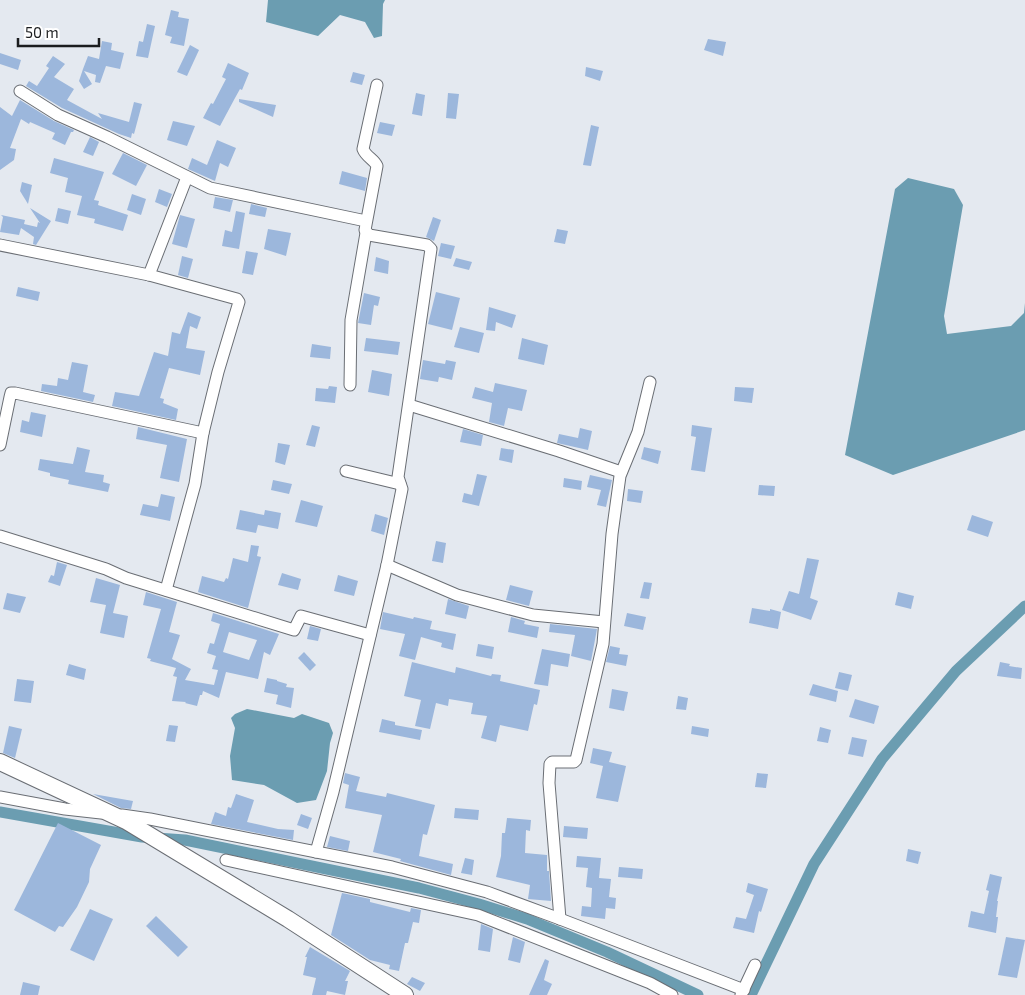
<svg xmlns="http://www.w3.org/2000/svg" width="1025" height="995" viewBox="0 0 1025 995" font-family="'Exo 2',sans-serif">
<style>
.water{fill:#6b9db1}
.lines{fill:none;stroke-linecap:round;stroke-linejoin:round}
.canal{stroke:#6b9db1;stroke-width:11}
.building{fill:#9cb7dc;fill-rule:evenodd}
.street-casing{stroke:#6a6e74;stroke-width:13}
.secondary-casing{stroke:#6a6e74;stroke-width:18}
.street{stroke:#fff;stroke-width:11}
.secondary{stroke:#fff;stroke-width:16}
</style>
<rect width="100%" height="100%" fill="#e4e9f0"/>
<g class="water">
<path d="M268,0H385L383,4L382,36L374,38L365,22L340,15L318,36L266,22Z"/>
<path d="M908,178L954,189L963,205L944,316L947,334L1011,326L1024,313L1025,303V430L893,475L845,455L895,189Z"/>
<path d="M247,709L294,718L302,714L329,723L333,733L330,743L327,771L316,800L297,803L264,785L232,780L230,756L235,728L231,718L235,714Z"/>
</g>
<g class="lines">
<g class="canal">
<path d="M0,812L142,837L185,840L419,888L479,904L527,919L607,952L698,995"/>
<path d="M751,995L814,864L882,759L956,671L1025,606"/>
</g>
</g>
<g class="building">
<path d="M171,10L179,12L178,17L189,19L184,46L170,43L172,37L165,35Z"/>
<path d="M147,24L155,26L148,58L136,56L139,41L143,42Z"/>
<path d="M708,39L726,42L723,56L704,50Z"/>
<path d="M102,41L112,43L111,50L124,53L120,69L106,66L100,83L95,82L96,75L84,71L92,84L84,89L79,81L83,69L88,56L99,59Z"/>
<path d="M190,45L199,50L187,76L177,72Z"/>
<path d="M0,53L21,60L18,70L0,64Z"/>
<path d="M53,56L65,64L54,77L74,89L67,100L102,119L98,113L129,122L134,102L142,104L134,134L132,133L131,138L119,134L62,108L26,86L29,81L37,86L49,68L46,66Z"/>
<path d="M228,63L249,73L242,90L240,89L235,98L220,126L203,118L211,103L213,104L226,79L222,77Z"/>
<path d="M586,67L603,71L600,81L585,76Z"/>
<path d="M353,72L365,75L362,85L350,82Z"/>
<path d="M416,93L425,95L422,116L412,114Z"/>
<path d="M448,93L459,94L456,119L446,118Z"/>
<path d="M239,99L276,105L273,117L239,102Z"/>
<path d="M20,100L54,121L74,130L73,132H71L65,145L52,139L55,133L30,122L29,124L21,119L10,148L16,149L14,160L0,170V107L12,116Z"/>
<path d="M173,121L195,126L187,146L167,140Z"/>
<path d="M380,122L395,125L392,136L377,133Z"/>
<path d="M591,125L599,127L591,166L583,165Z"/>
<path d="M90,137L99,142L93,156L83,152Z"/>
<path d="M217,140L236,148L228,167L220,163L215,181L188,169L192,158L207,165Z"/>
<path d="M123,153L147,165L136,186L112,174Z"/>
<path d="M54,158L104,172L94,200L99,201L98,205L128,215L123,231L94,223L95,219L77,215L82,196L65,192L68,178L50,173Z"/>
<path d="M342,171L367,178L365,191L339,184Z"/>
<path d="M22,182L32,185L28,204L20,191Z"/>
<path d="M159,189L172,194L167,207L155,202Z"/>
<path d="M132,194L146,199L141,215L127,210Z"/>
<path d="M215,197L233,200L230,212L213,208Z"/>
<path d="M251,204L267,208L265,217L249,214Z"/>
<path d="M30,208L51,221L36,245L33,244L34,237L21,228L19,235L0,232L3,217L1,215L25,220L24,224L37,227L38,222L40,223Z"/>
<path d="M58,208L71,211L68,224L55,221Z"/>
<path d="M236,211L245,213L239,249L222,246L225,230L232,232Z"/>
<path d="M180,215L195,219L187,248L172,244Z"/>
<path d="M433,217L441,220L434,241L426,237Z"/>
<path d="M268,229L291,233L286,256L264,249Z"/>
<path d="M557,229L568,231L565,244L554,242Z"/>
<path d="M441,243L455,246L451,259L438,256Z"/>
<path d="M246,251L258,253L253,275L242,273Z"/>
<path d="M182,256L193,259L188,278L178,275Z"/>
<path d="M376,257L389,261L388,274L374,271Z"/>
<path d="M456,258L472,262L469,270L453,266Z"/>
<path d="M18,287L40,292L38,301L16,296Z"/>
<path d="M436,292L460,298L452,330L428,324Z"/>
<path d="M364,293L380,297L378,306L374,305L371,325L358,323Z"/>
<path d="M489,307L516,315L512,328L496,322L495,331L486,330Z"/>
<path d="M188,312L201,317L197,329L190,326L186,348L205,351L200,375L169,368L160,398L164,399L163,403L178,409L176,420L112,406L115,392L139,396L154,352L168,356L172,332L180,334Z"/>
<path d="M460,327L484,333L479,353L454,347Z"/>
<path d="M366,338L400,342L398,355L364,351Z"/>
<path d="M522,338L548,345L544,365L518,359Z"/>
<path d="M312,344L331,347L330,359L310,357Z"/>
<path d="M423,360L445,364L446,360L456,362L452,380L439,377L438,382L420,379Z"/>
<path d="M72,362L88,365L83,392L95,395L93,402L41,391L42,384L57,386L58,378L68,380Z"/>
<path d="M372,370L392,374L389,396L368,392Z"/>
<path d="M495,383L527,390L522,411L508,408L504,426L489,422L492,403L472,398L475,387L493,392Z"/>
<path d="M329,386L337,387L335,403L315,401L316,388L328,389Z"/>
<path d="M735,387L754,388L752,403L734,401Z"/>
<path d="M31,412L46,415L42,437L20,432L22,420L29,422Z"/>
<path d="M312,425L320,427L315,447L306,445Z"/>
<path d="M692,425L712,428L705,472L691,470L696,437L691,436Z"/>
<path d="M138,427L187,439L179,482L160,478L167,445L136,439Z"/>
<path d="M580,428L592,431L588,450L557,443L559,434L578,438Z"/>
<path d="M463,429L483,435L481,446L460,442Z"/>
<path d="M278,443L290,445L285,465L275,462Z"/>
<path d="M77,447L90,450L85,472L104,475L103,482L110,484L108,492L68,484L69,480L50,476V473L38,470L40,459L73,464Z"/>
<path d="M644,447L661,451L658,464L641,459Z"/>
<path d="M501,448L514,450L512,463L499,460Z"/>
<path d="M477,474L487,476L479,506L462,502L464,493L472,495Z"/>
<path d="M590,475L612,480L606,507L597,505L601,490L587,487Z"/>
<path d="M564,478L582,481L581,490L563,487Z"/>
<path d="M273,480L292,484L289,494L271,490Z"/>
<path d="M759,485L775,486L774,496L758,495Z"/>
<path d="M628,489L643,491L641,503L627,501Z"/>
<path d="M161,494L175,497L170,521L140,515L143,504L158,507Z"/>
<path d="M301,500L323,506L317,527L295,522Z"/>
<path d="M240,510L264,515L265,510L281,513L278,529L258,525L256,533L236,529Z"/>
<path d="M375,514L388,518L384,535L371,531Z"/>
<path d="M972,515L993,522L988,537L967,530Z"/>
<path d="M436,541L446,543L443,563L432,561Z"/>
<path d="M251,545L259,546L257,556L261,557L248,608L198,592L202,576L224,582L226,578L228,579L233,558L248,562Z"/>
<path d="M807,558L819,560L810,598L818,601L811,620L782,610L789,591L799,594Z"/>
<path d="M57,562L67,565L60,586L48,582L51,575L54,576Z"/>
<path d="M282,573L301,579L298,590L278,585Z"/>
<path d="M338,575L358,581L354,596L334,591Z"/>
<path d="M96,578L120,585L113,613L128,616L124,638L100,633L106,605L90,602Z"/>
<path d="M644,582L652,583L649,599L640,598Z"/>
<path d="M510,585L533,591L529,606L506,600Z"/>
<path d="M146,592L177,602L169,632L180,635L172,659L191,669L185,680L214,685L218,670L212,669L216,656L207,653L210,643L214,644L220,624L211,621L213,613L279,634L270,655L264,652L258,679L226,672L219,698L203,691L202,695H200L197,706L185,703L186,702L172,701L177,677L173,676L176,668L150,661L151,659L147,658L161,609L143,605ZM229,632L257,640L249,660L223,652Z"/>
<path d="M898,592L914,596L911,609L895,605Z"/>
<path d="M7,593L26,597L20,613L3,609Z"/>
<path d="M448,599L469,606L466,619L445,614Z"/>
<path d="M752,608L770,611V609L781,612L778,629L749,623Z"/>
<path d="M383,612L413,619L414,617L432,621L430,629L456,634L453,650L441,647L442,643L421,637L415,660L399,656L405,634L380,629Z"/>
<path d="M627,613L646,617L643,630L624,626Z"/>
<path d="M511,617L525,621L524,624L539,627L537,638L508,632Z"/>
<path d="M550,624L597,629L591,661L571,656L575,635L549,632Z"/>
<path d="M310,626L321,629L318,641L307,639Z"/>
<path d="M478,644L494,647L492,659L476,656Z"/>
<path d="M610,646L620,648L619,654L628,655L626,666L606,662Z"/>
<path d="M542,649L570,654L568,667L551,664L548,686L534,684Z"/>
<path d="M304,652L316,665L310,671L298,658Z"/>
<path d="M412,662L455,673L456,667L491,676L492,674L501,675L500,681L540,690L537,705L534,704L528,731L500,725L496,742L481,738L487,716L471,714L473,703L449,699L448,706L436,703L430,729L415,726L421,700L404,696Z"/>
<path d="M1000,662L1010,664L1009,666L1022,668L1021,679L997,676Z"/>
<path d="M69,664L86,669L84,680L66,675Z"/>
<path d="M839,672L852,675L848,691L835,688Z"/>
<path d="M267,678L277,680V681L287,684L286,687L294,688L291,708L276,704L278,695L264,692Z"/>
<path d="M17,679L34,681L31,703L14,701Z"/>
<path d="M813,684L838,691L836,702L809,695Z"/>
<path d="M612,689L628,692L624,711L609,708Z"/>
<path d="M678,696L688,698L686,710L676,709Z"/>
<path d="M855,699L879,706L874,724L849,717Z"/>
<path d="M382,719L395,722V725L422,730L420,740L379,732Z"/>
<path d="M169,725L178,726L175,742L166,741Z"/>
<path d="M9,726L22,729L15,758L3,753Z"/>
<path d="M692,726L709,729L708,737L691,734Z"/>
<path d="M820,727L831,730L828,743L817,741Z"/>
<path d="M852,737L867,740L863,757L848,754Z"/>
<path d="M593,748L612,752L609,762L626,766L618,802L596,798L603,766L590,763Z"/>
<path d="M345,773L360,777L356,791L386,797L387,793L435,805L427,835L423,834L419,856L453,864L451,875L400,861L401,859L373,852L382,815L345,808L349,785L343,783Z"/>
<path d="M757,773L768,774L766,788L755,787Z"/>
<path d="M93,794L133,801L131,809L121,808Z"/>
<path d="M236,794L254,800L247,822L278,829L294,830L293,840L211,824L215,812L226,816L228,807L231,808Z"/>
<path d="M455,808L479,810L478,820L454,818Z"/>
<path d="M301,814L312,818L308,829L297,825Z"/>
<path d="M507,818L531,820L530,831L526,830L525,853L547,855V871H549L551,901L528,899L530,885L496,877L501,856L502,833H505Z"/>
<path d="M58,823L101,845L90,869L89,882L77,907L63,927L59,926L55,932L14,910Z"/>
<path d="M564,826L588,828L587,839L563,837Z"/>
<path d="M330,836L350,841L348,851L327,847Z"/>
<path d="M908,849L921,852L918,864L906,861Z"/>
<path d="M577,856L601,858L599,878L611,879L609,897L616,898L615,909L606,908L605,919L581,916L582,906L591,907L592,888L586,887L588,868L576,867Z"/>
<path d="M465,858L474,860L472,875L461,873Z"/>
<path d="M619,867L643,869L642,879L618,877Z"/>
<path d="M990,874L1002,877L997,901H998L996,917H998L996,933L968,927L971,911L984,914L989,891L986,890Z"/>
<path d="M748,883L768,889L761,912L759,911L754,933L733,928L736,917L746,919L754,895L746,892Z"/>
<path d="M342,893L370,899V902L410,912L411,908L421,910L419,923L413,922L408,943H405L399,971L389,969L390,965L370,960L331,935Z"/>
<path d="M90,909L113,919L94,961L70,950Z"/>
<path d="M156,916L188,947L178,957L146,926Z"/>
<path d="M481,924L493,929L490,952L478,950Z"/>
<path d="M513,937L525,942L520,963L508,960Z"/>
<path d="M1006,937L1025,940L1017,978L998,975Z"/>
<path d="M310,947L350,971L345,981H348L345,995L327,991L326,995H312L316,978L303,975L307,957H305Z"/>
<path d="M545,959L549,961L544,980L552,984L547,995H529Z"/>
<path d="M412,977L425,983L420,991L407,984Z"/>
<path d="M23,982L40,986L38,995H20Z"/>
</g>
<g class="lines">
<defs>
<g id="street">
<path d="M20,91L58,115L107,137L210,188L366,221"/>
<path d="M0,245L149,275L237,299L239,302L218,372L203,433L195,484L166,590"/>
<path d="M149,275L187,177"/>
<path d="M350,385L351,320L366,233"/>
<path d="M409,405L559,451L621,472"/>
<path d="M0,445L10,397L11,393H15L203,433"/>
<path d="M346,471L400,484"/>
<path d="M0,536L106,569L126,578L294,630L301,616L370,635"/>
<path d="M387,565L457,595L533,615L604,622"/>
<path d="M0,797L65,809L101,813"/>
<path d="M122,815L150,819L392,867L487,892L560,919L744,990"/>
<path d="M316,852L333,792L387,565L402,489L398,477L431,249L427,245L369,235L365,230L377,166C374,159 366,157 363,149L377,85"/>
<path d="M226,860L478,915L650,983L672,995"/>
<path d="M560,919L549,783L550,764L552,762H574L576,760L603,644L612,534L620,476L638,432L650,382"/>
<path d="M741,995L755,965"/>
</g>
<path id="secondary" d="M0,762L126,821L288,919L405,995"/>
</defs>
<use href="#street" class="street-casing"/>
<use href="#secondary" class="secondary-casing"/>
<use href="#street" class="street"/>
<use href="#secondary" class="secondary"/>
</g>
<path d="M18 38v8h81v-8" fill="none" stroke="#1b1d1f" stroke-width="2.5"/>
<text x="25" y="38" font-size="15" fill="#1b1d1f" stroke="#ffffff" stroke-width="4" paint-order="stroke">50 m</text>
</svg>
